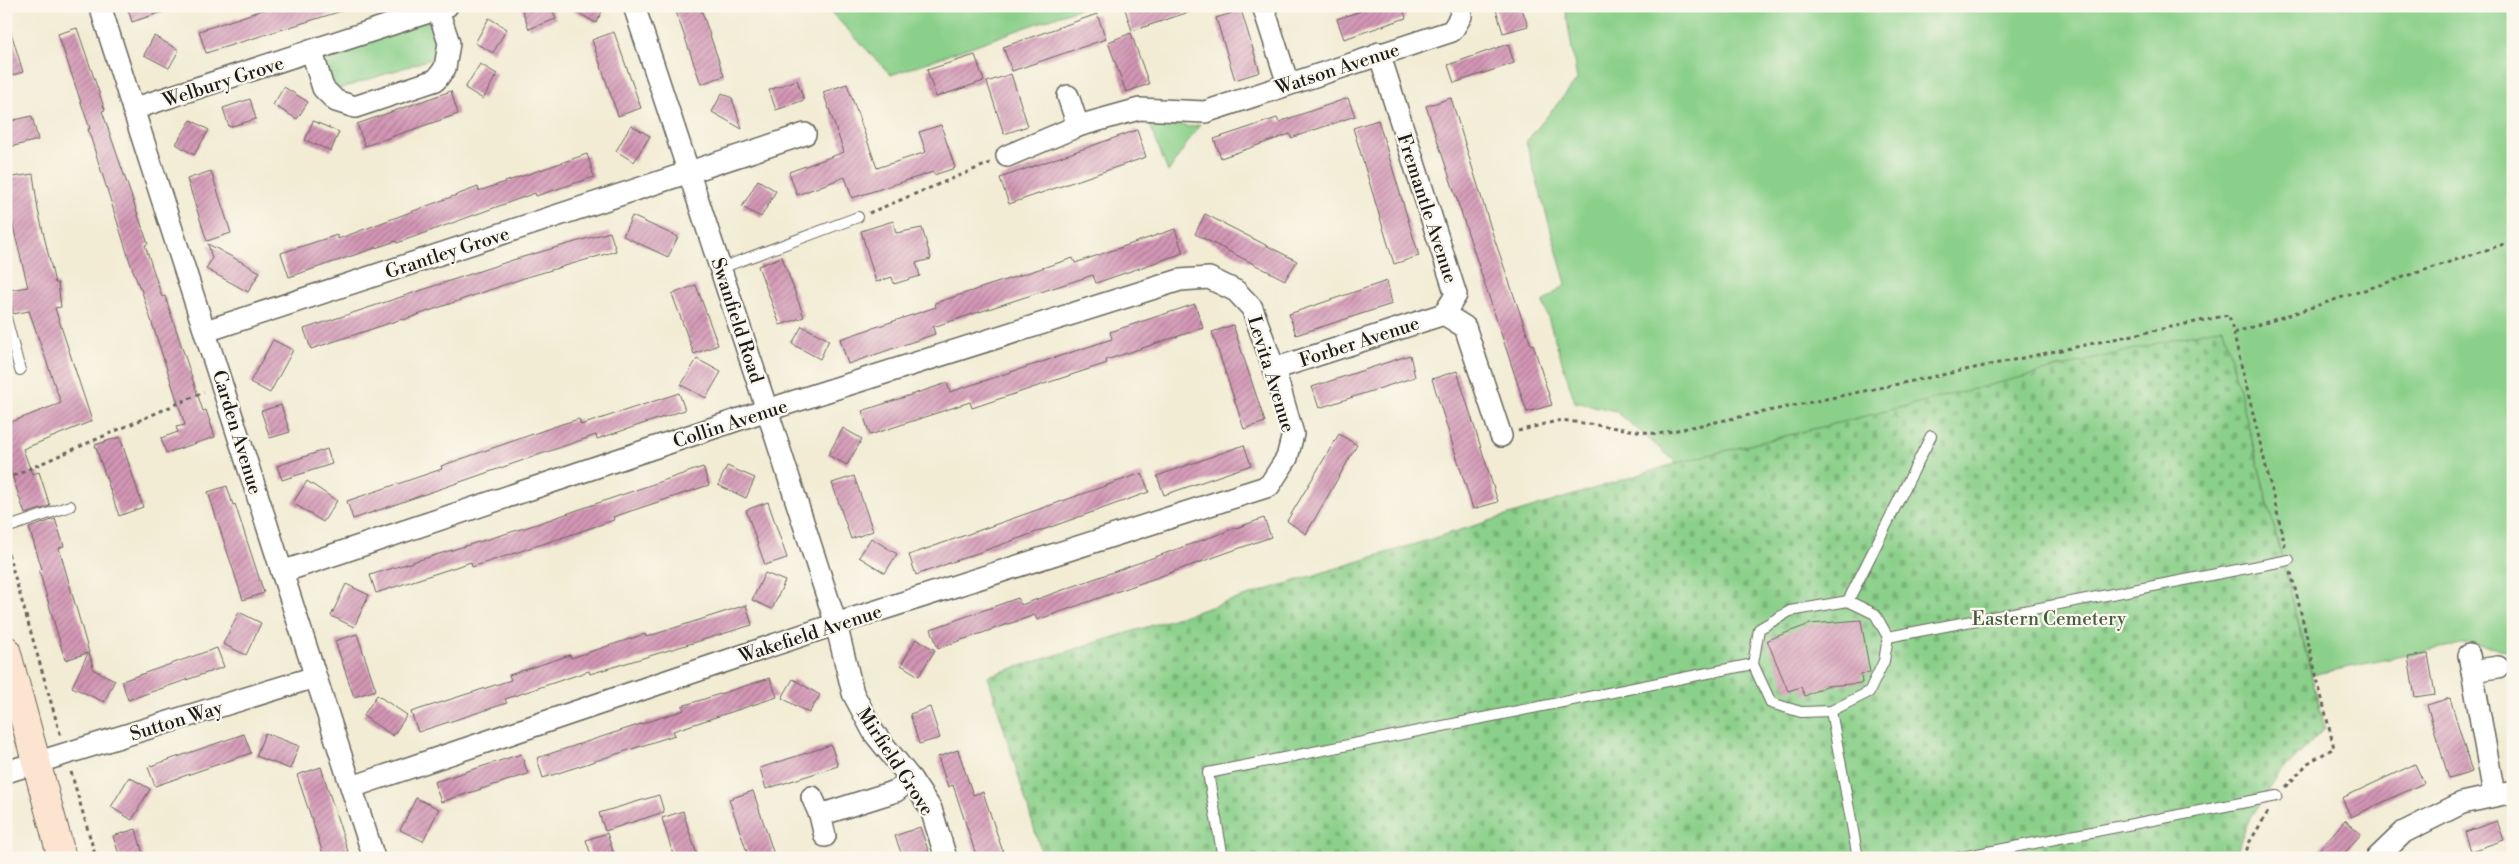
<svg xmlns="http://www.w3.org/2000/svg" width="2519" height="864" viewBox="0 0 2519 864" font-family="'Libre Bodoni',serif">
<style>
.green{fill:#8bd08a;stroke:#547653}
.cemetery{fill:url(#cemetery-stones);stroke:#547653}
.building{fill:url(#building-hatch)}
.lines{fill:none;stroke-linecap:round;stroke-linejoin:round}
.lane-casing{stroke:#67655c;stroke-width:12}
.street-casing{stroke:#67655c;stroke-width:24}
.secondary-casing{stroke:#67655c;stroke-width:30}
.path{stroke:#67655c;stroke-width:3;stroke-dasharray:4 4;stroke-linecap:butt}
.lane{stroke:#fff;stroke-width:10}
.street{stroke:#fff;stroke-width:21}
.secondary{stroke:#fde4d0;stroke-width:28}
.labels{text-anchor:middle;stroke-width:4.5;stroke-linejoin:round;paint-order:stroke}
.street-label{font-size:19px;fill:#1c1c1c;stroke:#fbf7ec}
.park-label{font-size:19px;fill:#435b42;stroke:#fbf7ec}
</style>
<defs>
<pattern id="cemetery-stones" width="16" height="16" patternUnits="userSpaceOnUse" patternTransform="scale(1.25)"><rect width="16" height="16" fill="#8bd08a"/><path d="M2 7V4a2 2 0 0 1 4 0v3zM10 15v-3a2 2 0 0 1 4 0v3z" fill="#77b276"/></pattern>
<pattern id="building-hatch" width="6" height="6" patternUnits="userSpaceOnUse" patternTransform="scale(1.25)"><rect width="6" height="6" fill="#d396b5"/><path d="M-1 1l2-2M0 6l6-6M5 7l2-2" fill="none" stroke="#aa7a92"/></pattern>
</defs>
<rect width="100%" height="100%" fill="#fbf7ec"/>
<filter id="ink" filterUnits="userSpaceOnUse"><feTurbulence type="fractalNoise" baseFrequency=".02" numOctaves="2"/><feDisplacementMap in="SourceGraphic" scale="10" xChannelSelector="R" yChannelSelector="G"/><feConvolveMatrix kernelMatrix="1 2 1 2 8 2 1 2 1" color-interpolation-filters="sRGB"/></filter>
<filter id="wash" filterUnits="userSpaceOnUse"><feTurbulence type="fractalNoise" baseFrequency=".0096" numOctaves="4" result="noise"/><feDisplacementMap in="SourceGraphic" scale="20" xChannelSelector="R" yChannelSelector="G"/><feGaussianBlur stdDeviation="1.12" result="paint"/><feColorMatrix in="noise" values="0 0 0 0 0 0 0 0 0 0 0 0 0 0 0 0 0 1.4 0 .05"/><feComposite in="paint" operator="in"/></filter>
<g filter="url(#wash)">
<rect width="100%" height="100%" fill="#f2ecd4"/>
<g class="green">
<path d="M825,6H1086L891,75Z"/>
<path d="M1565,6H2513V651L2465,643L2312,675L2223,328L1677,463L1616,411L1575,402L1543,302L1566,284L1526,142L1577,80Z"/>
<path d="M428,19L440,56L333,91L321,54Z"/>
<path d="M1147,117L1190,127L1200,124L1168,172Z"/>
</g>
<path class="cemetery" d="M2223,327L2325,728L2278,776L2248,822L2233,858H1043L988,676L1677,463Z"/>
<g id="blocks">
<g class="building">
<path d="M127,6H170L171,9L132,22Z"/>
<path d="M275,6H347L348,9L206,53L199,31Z"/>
<path d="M530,6H551L556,19L529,29L522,9Z"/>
<path d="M566,6H605L596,23Z"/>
<path d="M674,6H700L724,76L701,84Z"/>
<path d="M1124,6H1197L1198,9L1132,31Z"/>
<path d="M1376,6H1402L1406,18L1344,39L1337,19Z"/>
<path d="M1495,6H1521L1528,26L1503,33Z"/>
<path d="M1241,10L1260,72L1235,80L1216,18Z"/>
<path d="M1097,14L1106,39L1012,71L1003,47Z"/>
<path d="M489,18L507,29L493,53L475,43Z"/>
<path d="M77,28L105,110L102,111L148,244L145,245L162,297L165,296L203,411L206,410L215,437L166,453L161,438L178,432L176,427L185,425L141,289H140L130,262L88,129H90L58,34Z"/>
<path d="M10,29L23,72L6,77V30Z"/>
<path d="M614,32L641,108L618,116L592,40Z"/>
<path d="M1131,33L1149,84L1126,92L1108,42Z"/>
<path d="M154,36L179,50L169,68L144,55Z"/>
<path d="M1508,44L1514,63L1454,83L1448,65Z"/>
<path d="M975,55L984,81L936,97L927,70Z"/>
<path d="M480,64L497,74L483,99L465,88Z"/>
<path d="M1011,74L1028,126L1004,134L987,82Z"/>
<path d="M797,80L804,100L776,110L769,90Z"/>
<path d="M847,84L877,168L926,152L919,132L941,125L955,168L934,175L933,172L852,198L845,177L797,195L789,172L844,152L823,92Z"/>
<path d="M284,87L308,102L297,119L273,105Z"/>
<path d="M451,91L458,114L365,146L357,124Z"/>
<path d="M722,93L732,98L742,129L712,112Z"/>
<path d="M1348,98L1355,116L1291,138L1290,134L1221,158L1214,139L1277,118L1279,122Z"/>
<path d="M1451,98L1493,235L1531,345L1533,344L1552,405L1527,412L1426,106Z"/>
<path d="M250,99L256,119L229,127L223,108Z"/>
<path d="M32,116L38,140L6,148V122Z"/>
<path d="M191,120L209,130L194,155L176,144Z"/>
<path d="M1378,120L1419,256L1394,264L1353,128Z"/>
<path d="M313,121L339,132L331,151L305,140Z"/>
<path d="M631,125L650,136L634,162L616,151Z"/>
<path d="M1137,130L1146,157L1009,204L1000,178Z"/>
<path d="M587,154L594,177L536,196L535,193L397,243L396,241L289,277L281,253L337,235L338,239L478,187L479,191Z"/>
<path d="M211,171L231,233L207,241L187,179Z"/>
<path d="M33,174L38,210L55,283H58L61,307L55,308L92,421L23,449L32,474L39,472L50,506L25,514L6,457V424L61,403L29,311L13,314L9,290L28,287L6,198V178Z"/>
<path d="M758,180L776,191L761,217L742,207Z"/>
<path d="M1205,214L1297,261L1285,280L1195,234Z"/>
<path d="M632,216L678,237L668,257L623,236Z"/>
<path d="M893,221L896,233L922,228L931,259L916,263L920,276L894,284L892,277L876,282L861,231Z"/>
<path d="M1175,229L1183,253L1096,283L1093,275L933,327L935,334L848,364L840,339L936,307L935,303L1073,258L1075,263Z"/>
<path d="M610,232L616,251L524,278L403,320L402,319L311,349L304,329L516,259Z"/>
<path d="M208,244L260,272L248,292L206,269L212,258Z"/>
<path d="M782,257L804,317L780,325L758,266Z"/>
<path d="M1387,281L1392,304L1296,335L1289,314Z"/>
<path d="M696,285L718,345L694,354L672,294Z"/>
<path d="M1195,304L1203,328L1106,360L1107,363L972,408L970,402L870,435L862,411L947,383L950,392L1112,339L1110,332Z"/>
<path d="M1233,325L1265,422L1244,429L1212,332Z"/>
<path d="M802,326L829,340L820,359L792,344Z"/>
<path d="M273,340L293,350L270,393L250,382Z"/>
<path d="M1410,355L1415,377L1319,408L1312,387Z"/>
<path d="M697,359L721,372L706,398L681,385Z"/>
<path d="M1457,371L1498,502L1473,509L1432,379Z"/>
<path d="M679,393L685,410L597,439L596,435L353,519L347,501L442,469L441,466L562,424L579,419L581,425Z"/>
<path d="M281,405L290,432L270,438L261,411Z"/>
<path d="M843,428L862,439L847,465L828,455Z"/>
<path d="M1339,434L1357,445L1306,534L1287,521Z"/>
<path d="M120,437L143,507L119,516L95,445Z"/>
<path d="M1244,445L1251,465L1164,495L1157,476Z"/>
<path d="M327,449L332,464L282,480L277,466Z"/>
<path d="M727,466L755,478L746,498L718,485Z"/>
<path d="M703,467L709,485L613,517L614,520L564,537L472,567L471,562L376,593L370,575L531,526Z"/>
<path d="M1142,473L1149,492L916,575L909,555Z"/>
<path d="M854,476L873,531L851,539L832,483Z"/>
<path d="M307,481L337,501L323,522L293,503Z"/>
<path d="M227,486L233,505L235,504L264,593L243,600L208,492Z"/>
<path d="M768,502L787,558L765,565L746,510Z"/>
<path d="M1264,518L1271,537L1037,620L1035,615L938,648L931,629L1018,598L1021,605Z"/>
<path d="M55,519L64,546L59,548L94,670L115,680L104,702L72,687L88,653L65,660L39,570L42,569L29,528Z"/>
<path d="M871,538L897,554L885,573L859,557Z"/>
<path d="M765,573L785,581L772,609L752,600Z"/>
<path d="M346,584L369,595L354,627L331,616Z"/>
<path d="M746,605L752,625L590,674L589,671L505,699L507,703L418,732L411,712L511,680L509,675L570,655L571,658L645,634L646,637Z"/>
<path d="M239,612L261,623L246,655L223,644Z"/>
<path d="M1861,620L1870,673L1861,674L1862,683L1826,686L1805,696L1801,687L1788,691L1767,640L1810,624Z"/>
<path d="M357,634L376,690L354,697L335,641Z"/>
<path d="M916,639L935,650L919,676L901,665Z"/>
<path d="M217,648L224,667L128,700L122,681Z"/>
<path d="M2428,654L2435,694L2415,697L2408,657Z"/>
<path d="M770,678L777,697L673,731L675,735L543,778L537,758L684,710L682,706Z"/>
<path d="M793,679L820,695L809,713L782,698Z"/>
<path d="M377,695L407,715L393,736L363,716Z"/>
<path d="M2450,698L2472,772L2449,779L2427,705Z"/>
<path d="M930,707L940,738L919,744L910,714Z"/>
<path d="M265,733L299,746L290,769L256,756Z"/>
<path d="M244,734L251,753L155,786L148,767Z"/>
<path d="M831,745L838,766L766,789L760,768Z"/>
<path d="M958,750L973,795L983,792L1005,858H977L953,785L948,787L938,757Z"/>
<path d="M521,754L528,774L441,802L434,782Z"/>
<path d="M2415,764L2424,783L2351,817L2342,798Z"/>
<path d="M321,767L326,783L350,858H324L318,838L297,775Z"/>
<path d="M129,777L150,789L132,820L111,807Z"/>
<path d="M753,791L767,833L775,858H749L729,799Z"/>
<path d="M659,795L664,812L605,831L599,813Z"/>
<path d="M416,798L439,809L423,841L400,830Z"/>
<path d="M683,811L689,831L698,858H674L666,831L662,818Z"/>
<path d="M2345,820L2361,834L2348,849L2340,858H2312Z"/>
<path d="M2497,821L2504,840L2471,851L2465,832Z"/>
<path d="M920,827L931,858H903L895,836Z"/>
<path d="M136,829L144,858H120L113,836Z"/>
<path d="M607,833L615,858H592L586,840Z"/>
</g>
</g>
</g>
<g filter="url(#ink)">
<use href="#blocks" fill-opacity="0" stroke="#67655c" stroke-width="1"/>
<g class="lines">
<defs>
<g id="lane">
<path d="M721,268L858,217"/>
<path d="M6,318L20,370"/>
<path d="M6,528L70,506"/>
<path d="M1848,601L1875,614L1888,637L1884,661L1869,692L1831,711L1801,712L1771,703L1753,664L1759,629L1790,611Z"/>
<path d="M1848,601L1931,436"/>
<path d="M1888,637L2289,560"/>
<path d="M1831,711L1858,858"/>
<path d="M1223,858L1208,773L1753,664"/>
<path d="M1957,858L2277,796"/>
</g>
<g id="street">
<path d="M100,6L374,858"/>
<path d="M634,6L767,410L836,624L853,693L874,733L911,779L931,809L946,858"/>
<path d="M1263,6L1288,84"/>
<path d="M312,52L323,88L336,101L355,107L436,80L445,68L449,43L438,10"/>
<path d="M1379,53L1456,295L1444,314L1465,327L1501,436"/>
<path d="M1068,96L1078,126"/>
<path d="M133,109L447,6"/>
<path d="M1007,156L1078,126L1139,109L1205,112L1452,31L1461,16V6"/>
<path d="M206,331L805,134"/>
<path d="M1274,369L1444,314"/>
<path d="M282,572L767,410L1180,280L1209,278L1236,291L1252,308L1274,369L1293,434L1287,458L1269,486L836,624L352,787"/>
<path d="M2469,655L2494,794"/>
<path d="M2472,671L2498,667"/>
<path d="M6,772L315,677"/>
<path d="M812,797L820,815L825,836"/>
<path d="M820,815L896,791L911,779"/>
<path d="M2377,858L2404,832L2462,803L2513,792"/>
</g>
<path id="secondary" d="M6,650L62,858"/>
</defs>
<use href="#lane" class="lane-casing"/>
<use href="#street" class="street-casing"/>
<use href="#secondary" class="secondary-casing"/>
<g class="path">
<path d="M869,213L990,163"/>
<path d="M2234,333L2513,241"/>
<path d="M1518,431L1561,420L1658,434L2229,315L2286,549"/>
<path d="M6,479L204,392"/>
<path d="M6,546L61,737"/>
<path d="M71,772L96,858"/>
<path d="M2286,787L2308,763L2334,748L2291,572"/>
<path d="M2244,858L2249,843L2268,812"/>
</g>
<use href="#lane" class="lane"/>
<use href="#street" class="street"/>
<use href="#secondary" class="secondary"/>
</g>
</g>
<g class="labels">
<g class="street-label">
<text transform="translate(1337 68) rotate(-18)" y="7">Watson Avenue</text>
<text transform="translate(223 81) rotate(-18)" y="7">Welbury Grove</text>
<text transform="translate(1428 208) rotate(72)" y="7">Fremantle Avenue</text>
<text transform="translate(447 252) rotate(-18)" y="7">Grantley Grove</text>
<text transform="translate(738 320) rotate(72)" y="7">Swanfield Road</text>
<text transform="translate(1359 341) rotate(-18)" y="7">Forber Avenue</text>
<text transform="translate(1272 374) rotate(73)" y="7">Levita Avenue</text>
<text transform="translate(730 423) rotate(-18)" y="7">Collin Avenue</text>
<text transform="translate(238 432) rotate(73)" y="7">Carden Avenue</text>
<text transform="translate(810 633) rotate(-18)" y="7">Wakefield Avenue</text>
<text transform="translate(176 720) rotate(-17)" y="7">Sutton Way</text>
<text transform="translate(896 761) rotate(57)" y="7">Mirfield Grove</text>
</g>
<g class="park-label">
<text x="2049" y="625">Eastern Cemetery</text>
</g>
</g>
<rect width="2519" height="864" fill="none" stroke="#fbf7ec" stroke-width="25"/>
</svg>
